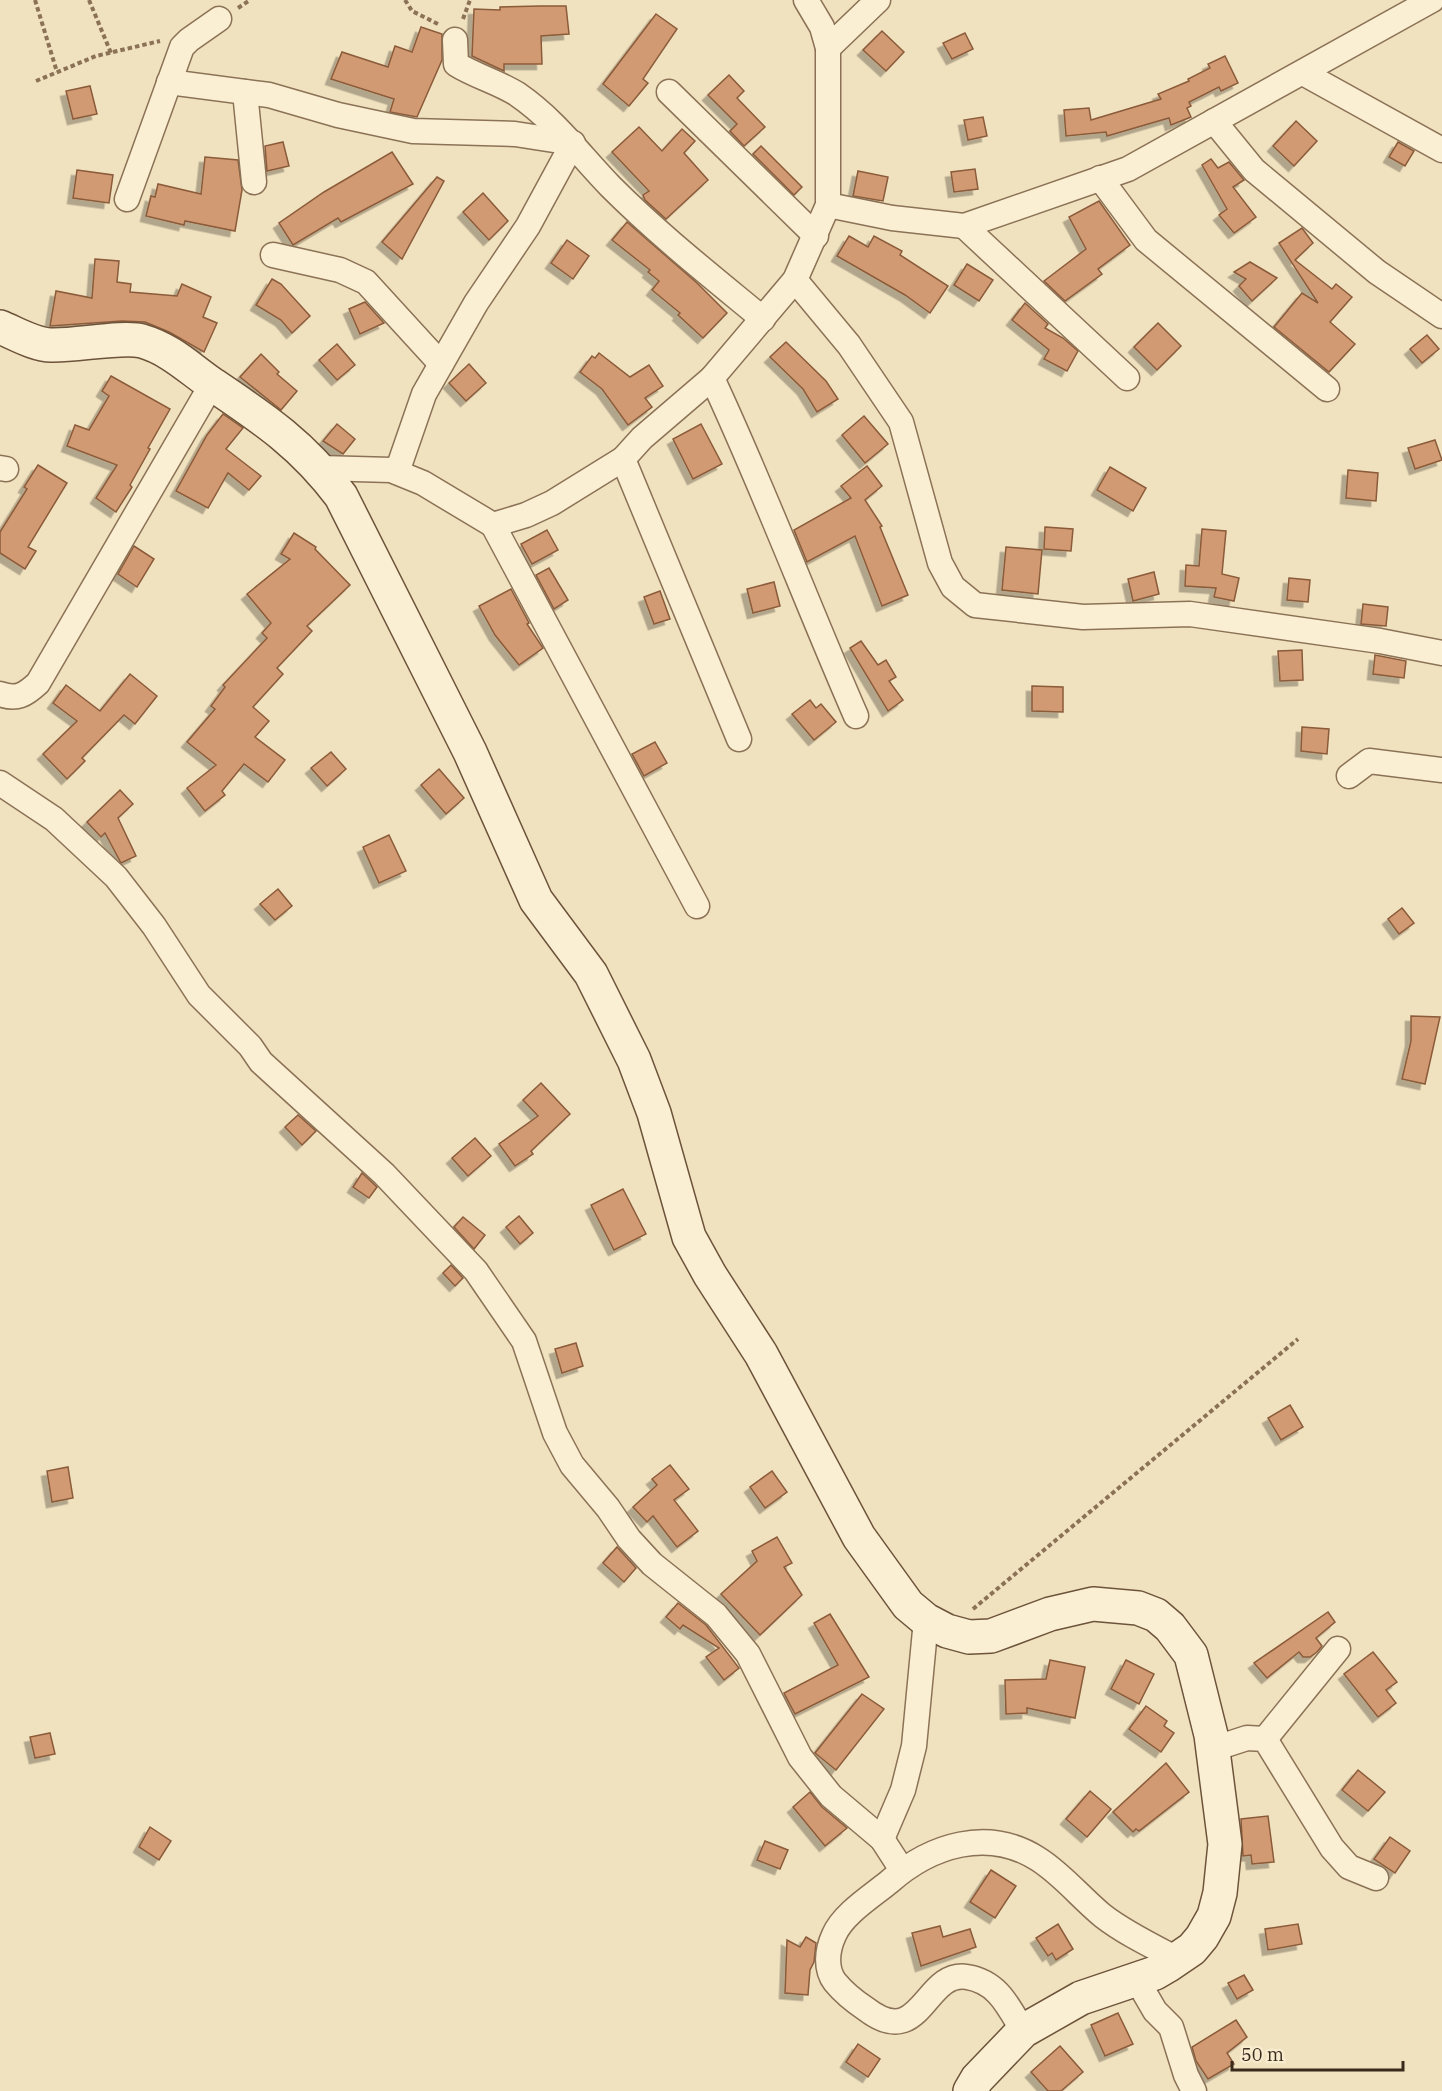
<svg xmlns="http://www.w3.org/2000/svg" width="1442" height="2091" viewBox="0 0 1442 2091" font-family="'IBM Plex Serif',serif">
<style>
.building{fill:#d19a72;stroke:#8b5b3a;stroke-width:1.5;filter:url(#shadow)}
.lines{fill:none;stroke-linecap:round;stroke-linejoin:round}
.street-casing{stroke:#8b7256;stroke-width:27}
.secondary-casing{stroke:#6c533a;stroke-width:36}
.path{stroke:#8b7256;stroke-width:4;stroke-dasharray:4.5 3;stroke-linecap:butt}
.street{stroke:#fbefd3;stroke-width:24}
.secondary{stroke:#fbefd3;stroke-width:33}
</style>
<defs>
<filter id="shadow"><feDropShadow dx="-5.5" dy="5.5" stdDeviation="0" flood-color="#0004"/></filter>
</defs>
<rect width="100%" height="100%" fill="#f1e2bf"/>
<g class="building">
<path d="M540,6H566L569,34L541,36L542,64H504V71L472,56L474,9L500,10V7Z"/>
<path d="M656,14L677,29L643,79L648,83L629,106L603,84Z"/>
<path d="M421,27L442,34V60L417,117L390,112L394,99L331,79L342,52L388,67L395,46L412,52Z"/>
<path d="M882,31L904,52L886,71L863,50Z"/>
<path d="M965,33L973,49L952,59L943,43Z"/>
<path d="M1225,56L1238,83L1221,91L1219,87L1189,102L1191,106L1187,108L1191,117L1171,125L1169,118L1107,136L1106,132L1066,136L1064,110L1089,108L1091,120L1161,99L1158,94L1189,81L1188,79L1210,68L1208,64Z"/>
<path d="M729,75L744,91L737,98L765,127L744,146L730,131L737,124L708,95Z"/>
<path d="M90,86L97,114L73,119L66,91Z"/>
<path d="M983,117L987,136L968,140L964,120Z"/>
<path d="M1296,121L1317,141L1294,166L1273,146Z"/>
<path d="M639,127L662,151L682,129L695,141L684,153L708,180L666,219L645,200L643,195L649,191L612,152Z"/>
<path d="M283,142L289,166L267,171L265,146Z"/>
<path d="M1398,142L1414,151L1405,166L1389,157Z"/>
<path d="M761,146L802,187L794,195L753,154Z"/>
<path d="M392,152L413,184L341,222L338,218L293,245L279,223L324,192Z"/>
<path d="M205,157L238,160L242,190L235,231L185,221L184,225L146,216L151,196L155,197L158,184L201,194Z"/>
<path d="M1211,159L1218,168L1229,162L1244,180L1233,187L1256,217L1234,233L1219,215L1227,209L1202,165Z"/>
<path d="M975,169L978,189L954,192L951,172Z"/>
<path d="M77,170L113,175L109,203L73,198Z"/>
<path d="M858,171L888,177L883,201L853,196Z"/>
<path d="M437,177L444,181L402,259L382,242Z"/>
<path d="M483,193L508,221L489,240L463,212Z"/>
<path d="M1099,201L1130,245L1098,269L1102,274L1065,301L1044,281L1086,249L1069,217Z"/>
<path d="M627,222L697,283L727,313L703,338L678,315L680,313L652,290L659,281L648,272L650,270L612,240Z"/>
<path d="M1302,228L1313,243L1295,260L1332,289L1336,284L1352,297L1330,322L1355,344L1329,372L1274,327L1302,293L1318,303L1279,243Z"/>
<path d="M849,236L868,247L874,236L902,251L900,255L948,286L930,313L905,295L837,256Z"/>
<path d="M567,240L589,256L573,279L551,263Z"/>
<path d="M95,259L119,261L117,282L131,284L130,292L177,296L182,284L211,297L203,317L217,323L204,352L169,332L145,322L122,321L50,326L56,291L92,298Z"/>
<path d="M1250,262L1277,278L1252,301L1239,286L1246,279L1234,272Z"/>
<path d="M967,264L993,280L979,301L954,285Z"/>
<path d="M272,279L281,284L310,316L292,333L281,320L256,305Z"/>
<path d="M365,302L384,323L360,334L349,309Z"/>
<path d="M1025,303L1048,324L1045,328L1063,338L1078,351L1067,371L1044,359L1049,350L1012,320Z"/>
<path d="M1158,323L1181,346L1157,370L1134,347Z"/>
<path d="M1427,335L1439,349L1422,363L1410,349Z"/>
<path d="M786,342L826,381L838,399L817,412L803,389L770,357Z"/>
<path d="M337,344L355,365L337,380L319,360Z"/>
<path d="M599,353L630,377L649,365L663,386L645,398L652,407L628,425L602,389L580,372L592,356L595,358Z"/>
<path d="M261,354L279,372L277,374L297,391L281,410L240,377Z"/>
<path d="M469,364L486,383L466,401L449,383Z"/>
<path d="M111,376L170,409L148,448L150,449L130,485L132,487L116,512L96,498L117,465L67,446L75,425L89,430L109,396L102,391Z"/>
<path d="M223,414L243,428L226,449L261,476L249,490L228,473L208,508L176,491L207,435Z"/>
<path d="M864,416L888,444L865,463L842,435Z"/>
<path d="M337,424L355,439L343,454L323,441Z"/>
<path d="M701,424L722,464L693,479L673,439Z"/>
<path d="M1435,440L1442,460L1415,469L1408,448Z"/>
<path d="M38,465L67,483L28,547L36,551L25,569L0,553V532L27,489L24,487Z"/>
<path d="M867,466L882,486L865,500L882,526L880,527L908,595L882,606L855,536L807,562L794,530L851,498L841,486Z"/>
<path d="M1110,467L1146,488L1133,511L1097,490Z"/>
<path d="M1348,470L1378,473L1376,501L1346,498Z"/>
<path d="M1045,527L1073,529L1071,551L1044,549Z"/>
<path d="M1202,529L1226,531L1222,574L1239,578L1234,601L1214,597L1216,588L1185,586L1186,565L1199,566Z"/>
<path d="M547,530L558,550L532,564L521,544Z"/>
<path d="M294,533L316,547L315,549L350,585L307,626L312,631L277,668L283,674L253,707L269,721L255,737L285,760L268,782L244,764L222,791L225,795L205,811L187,788L216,765L187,742L215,709L211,706L225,687L223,685L267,638L262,633L271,623L247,594L290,559L281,554Z"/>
<path d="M134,546L154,559L137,587L118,574Z"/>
<path d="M1006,547L1042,550L1038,594L1002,590Z"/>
<path d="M549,568L568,600L554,609L536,575Z"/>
<path d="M1154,572L1159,594L1133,601L1128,579Z"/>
<path d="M1289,578L1310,580L1308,602L1287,600Z"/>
<path d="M774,582L780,606L753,613L747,589Z"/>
<path d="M511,589L529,623L527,624L543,648L519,665L495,635L479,606Z"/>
<path d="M660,591L670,619L654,624L644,597Z"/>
<path d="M1363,604L1388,607L1386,626L1361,624Z"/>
<path d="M861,641L878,665L886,660L896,677L889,681L903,700L888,711L850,648Z"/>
<path d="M1302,650L1303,680L1280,681L1278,651Z"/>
<path d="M1375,655L1406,661L1404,678L1373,674Z"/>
<path d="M130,674L157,696L135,724L124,715L82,758L85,761L67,779L43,754L77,721L53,703L66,685L100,711Z"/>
<path d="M1032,686L1063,687V712L1032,711Z"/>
<path d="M810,700L816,708L821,704L836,722L814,740L792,714Z"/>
<path d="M1302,727L1329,729L1327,754L1301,751Z"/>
<path d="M655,742L667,763L644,776L632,754Z"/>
<path d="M331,752L346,769L327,786L311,768Z"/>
<path d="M439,769L464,798L446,814L421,785Z"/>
<path d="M120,790L133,804L118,818L136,856L121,863L105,833L101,837L87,822Z"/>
<path d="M389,835L406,871L379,883L363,847Z"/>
<path d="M278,889L292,906L275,920L260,904Z"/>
<path d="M1402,908L1414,923L1399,934L1388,919Z"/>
<path d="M1411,1016L1440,1017L1425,1084L1402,1079L1411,1041Z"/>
<path d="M541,1083L570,1114L531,1151L533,1154L515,1166L499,1144L538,1116L523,1100Z"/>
<path d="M298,1115L316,1131L302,1145L285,1127Z"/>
<path d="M475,1138L491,1156L468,1176L452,1158Z"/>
<path d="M362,1173L377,1187L369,1198L353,1187Z"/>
<path d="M623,1189L646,1234L614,1250L591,1205Z"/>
<path d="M519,1216L533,1233L520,1244L506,1227Z"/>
<path d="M463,1217L485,1235L474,1249L454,1227Z"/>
<path d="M451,1265L463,1278L455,1286L443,1273Z"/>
<path d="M576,1343L583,1366L562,1373L555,1349Z"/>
<path d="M1290,1405L1303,1427L1281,1440L1268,1418Z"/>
<path d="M670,1465L689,1489L674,1500L698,1531L677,1547L653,1516L647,1522L633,1507L657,1485L652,1479Z"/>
<path d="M68,1467L73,1498L52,1502L47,1471Z"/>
<path d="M772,1471L787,1492L765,1508L750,1487Z"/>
<path d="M777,1537L792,1563L784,1567L802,1595L760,1635L721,1594L757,1561L752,1551Z"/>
<path d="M617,1547L636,1568L624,1582L603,1563Z"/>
<path d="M678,1603L706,1625L739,1668L724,1680L706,1657L719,1648L683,1625L680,1629L666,1617Z"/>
<path d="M1328,1612L1335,1622L1316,1638L1322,1646L1317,1652L1310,1657H1303L1299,1652L1267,1678L1254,1663Z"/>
<path d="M830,1614L869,1677L795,1714L784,1693L838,1665L814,1623Z"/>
<path d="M1373,1652L1397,1682L1386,1690L1396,1703L1378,1717L1344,1674Z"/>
<path d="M1050,1660L1085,1667L1075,1718L1027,1708V1713L1006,1714L1005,1680L1046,1679Z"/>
<path d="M1126,1660L1154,1674L1139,1704L1111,1689Z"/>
<path d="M862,1694L884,1709L836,1770L815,1753Z"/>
<path d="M1146,1706L1167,1721L1164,1726L1174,1733L1161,1752L1129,1729Z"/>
<path d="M50,1733L55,1754L35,1758L30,1737Z"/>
<path d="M1166,1763L1189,1792L1139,1831L1136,1829L1133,1832L1113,1812Z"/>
<path d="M1358,1770L1385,1792L1368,1811L1342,1790Z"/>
<path d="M1090,1791L1111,1809L1087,1837L1066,1819Z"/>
<path d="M810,1792L822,1807L847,1828L825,1846L793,1807Z"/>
<path d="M1268,1816L1274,1862L1252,1864L1251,1855L1243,1856L1241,1819Z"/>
<path d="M150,1827L171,1841L159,1860L139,1847Z"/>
<path d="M1390,1837L1410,1851L1395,1873L1374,1859Z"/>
<path d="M765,1841L788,1850L780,1869L757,1860Z"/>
<path d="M991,1870L1016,1886L995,1918L970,1902Z"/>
<path d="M1058,1924L1073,1949L1056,1960L1052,1953L1048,1956L1036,1938Z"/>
<path d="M1298,1924L1302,1944L1268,1950L1265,1929Z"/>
<path d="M940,1926L943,1937L970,1929L976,1947L921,1966L912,1933Z"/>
<path d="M806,1937L816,1943L814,1962L810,1970L808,1995L785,1993L787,1940L800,1947Z"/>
<path d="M1244,1975L1253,1990L1237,1999L1228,1983Z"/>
<path d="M1118,2013L1133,2044L1105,2056L1091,2025Z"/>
<path d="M1236,2020L1247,2037L1227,2053L1234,2064L1208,2079L1196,2061L1192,2047Z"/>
<path d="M858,2044L880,2059L868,2077L846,2062Z"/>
<path d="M1060,2046L1083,2072L1061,2091H1048L1031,2072Z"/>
</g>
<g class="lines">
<defs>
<g id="street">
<path d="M455,40L456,64C475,76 498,82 517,94C555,120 580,155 611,187C659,235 711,276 763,319"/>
<path d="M828,48L878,0"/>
<path d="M1303,73L1442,150"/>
<path d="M169,82L269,95L338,115L413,131L515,134L573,143L528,226L476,303L424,394L397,472"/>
<path d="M245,92L254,182"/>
<path d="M669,92L816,236"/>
<path d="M1214,121L1254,170L1377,272L1442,316"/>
<path d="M1100,178L1146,240L1327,389"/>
<path d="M127,199L182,47L189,40L219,19"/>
<path d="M828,205L892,218L964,226L1128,169L1432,0"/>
<path d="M964,226L1127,378"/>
<path d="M273,255L340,270L366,282L441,364"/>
<path d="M795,280L849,345L901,422L940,563L953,587L975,605L1083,617L1190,614L1380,641L1442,653"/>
<path d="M712,378C764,489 807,604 856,716"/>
<path d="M623,459L739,739"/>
<path d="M0,468L6,469"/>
<path d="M320,468L391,470L423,483L493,525L526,515L552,503L623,459L642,438L712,378L795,280L828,205V48L822,27L806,0"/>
<path d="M493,525L697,906"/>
<path d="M0,694C17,700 25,695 38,683L212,384"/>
<path d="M1349,776L1369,761L1442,770"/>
<path d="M0,783L54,819L116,877L154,926L199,995L250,1046L261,1062L384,1174L476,1271L524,1341L555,1433L572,1465L608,1508L629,1539L652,1564L716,1615L748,1654L800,1757L831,1796L882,1839L902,1870"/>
<path d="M1265,1739L1338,1649"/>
<path d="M1213,1749L1247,1738L1265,1739L1332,1848L1349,1867L1376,1878"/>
<path d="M882,1839L903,1790L914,1746L926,1620"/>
<path d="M1137,1980L1155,2011L1171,2027L1186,2075L1194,2091"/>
<path d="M1023,2031C1008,2006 998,1982 967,1977C924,1970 922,2052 866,2009C854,2001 844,1993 835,1982C825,1969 827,1950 834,1935C843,1914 872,1896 889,1882C931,1845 988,1827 1038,1859C1062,1874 1081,1898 1103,1916C1125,1933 1152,1946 1177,1959"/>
</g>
<path id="secondary" d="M0,327C15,333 35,345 51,345C75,346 122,336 142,341C170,349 189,368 212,384C264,419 303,445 341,496L470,752L536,900L591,974L634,1060L654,1113L689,1237L710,1275L761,1354L859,1537L908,1605L926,1620L947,1631L969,1637L991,1636L1050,1614L1093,1604L1138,1608L1156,1615L1170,1627L1191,1655L1211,1735L1225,1844L1220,1893L1214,1916L1202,1937L1192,1949L1167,1966L1155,1973L1081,1998L1023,2031L977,2079L970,2091"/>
</defs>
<use href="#street" class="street-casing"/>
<use href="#secondary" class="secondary-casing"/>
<g class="path">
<path d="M35,0L57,72"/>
<path d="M89,0L111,53"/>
<path d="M405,0L412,11L440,25"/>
<path d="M238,8L250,0"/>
<path d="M463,19L470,0"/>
<path d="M36,81L96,56L160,41"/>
<path d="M973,1609L1298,1339"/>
</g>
<use href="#street" class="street"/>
<use href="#secondary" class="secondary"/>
</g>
<path d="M1232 2061v9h171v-9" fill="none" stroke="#392a1c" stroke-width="3"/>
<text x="1241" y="2061" font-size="18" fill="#392a1c" stroke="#f8eccf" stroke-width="4.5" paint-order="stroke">50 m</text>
</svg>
